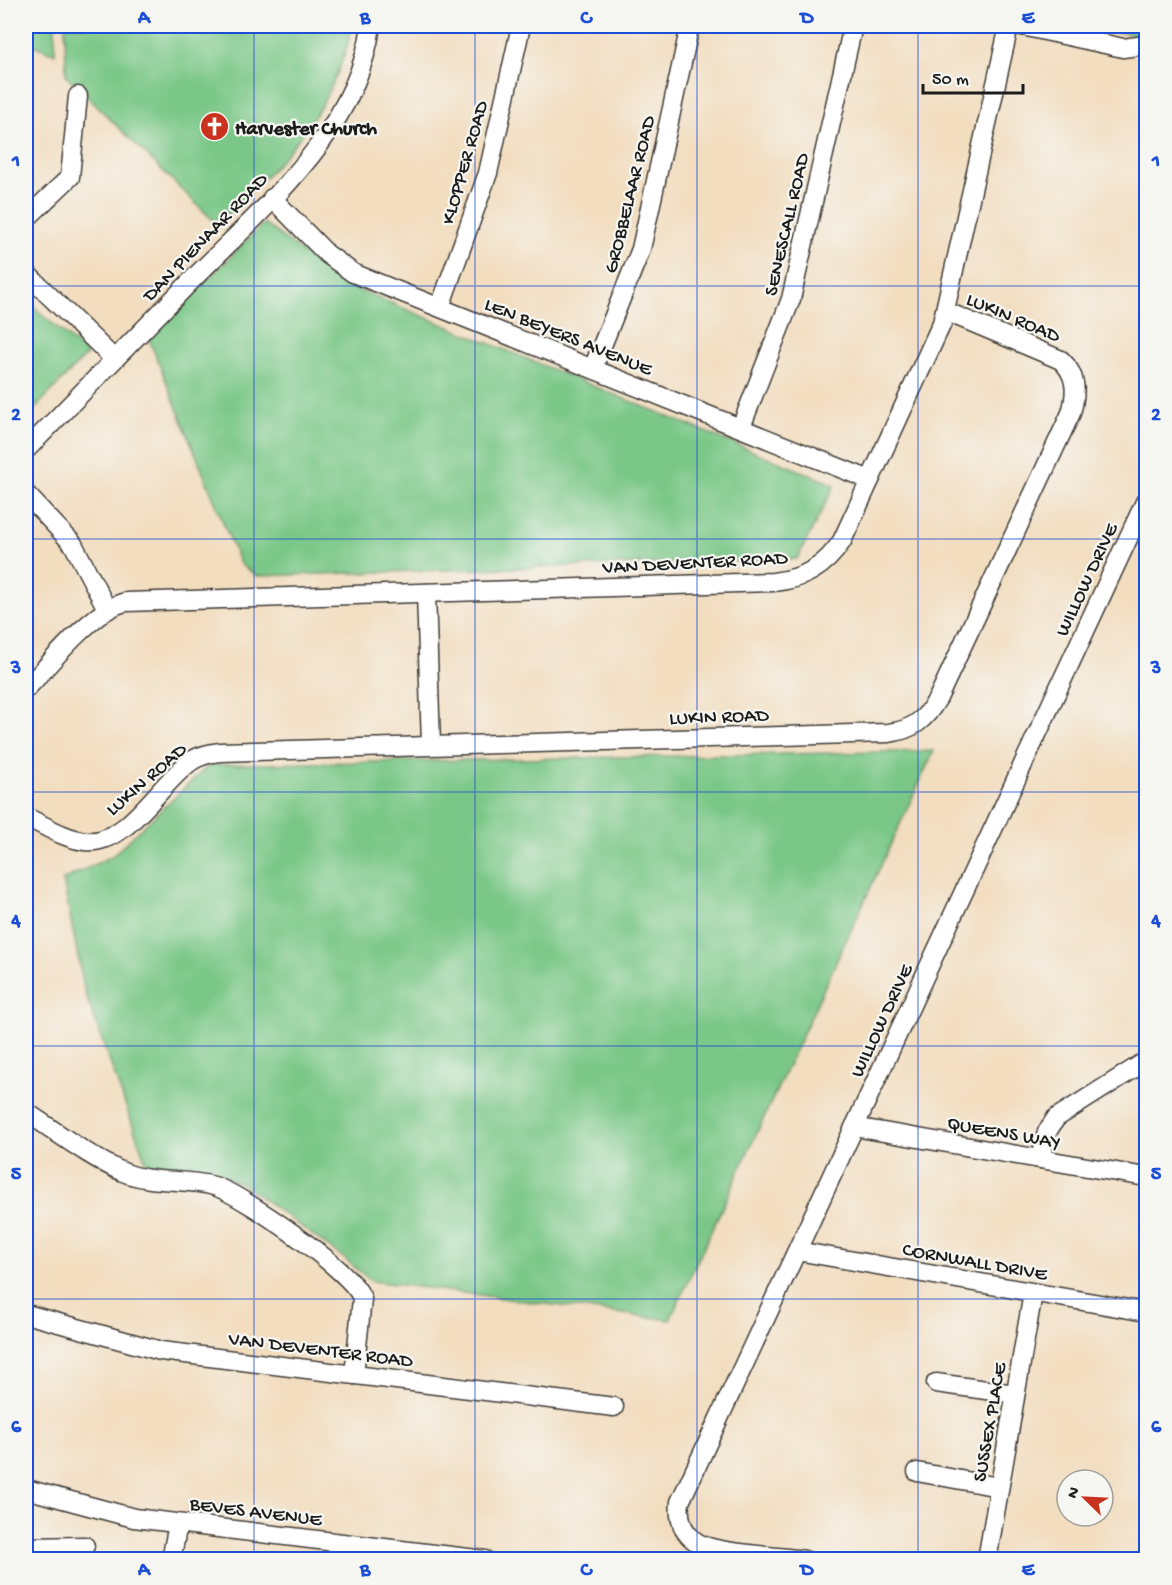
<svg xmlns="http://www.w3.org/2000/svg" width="1172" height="1585" viewBox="0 0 1172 1585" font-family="'Gochi Hand',sans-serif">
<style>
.green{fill:#7ac787;stroke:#4b7252;stroke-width:1.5}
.building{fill:#efb09b}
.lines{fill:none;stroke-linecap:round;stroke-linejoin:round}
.minor-casing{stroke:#3c3934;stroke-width:21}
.minor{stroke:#fff;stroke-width:18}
.grid{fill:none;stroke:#1d4ed8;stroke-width:1.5;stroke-opacity:0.55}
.labels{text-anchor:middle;stroke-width:4.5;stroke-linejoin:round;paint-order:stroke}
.poi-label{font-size:20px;font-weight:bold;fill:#1c1c1c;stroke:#f6f6f2;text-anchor:start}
.street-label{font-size:20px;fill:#1c1c1c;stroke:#f6f6f2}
.neatline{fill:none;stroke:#1d4ed8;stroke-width:2}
.grid-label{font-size:20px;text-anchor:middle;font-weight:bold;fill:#1d4ed8}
</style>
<rect width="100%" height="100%" fill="#f6f6f2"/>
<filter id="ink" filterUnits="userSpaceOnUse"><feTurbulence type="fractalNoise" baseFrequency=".0167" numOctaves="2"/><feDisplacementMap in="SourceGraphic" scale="12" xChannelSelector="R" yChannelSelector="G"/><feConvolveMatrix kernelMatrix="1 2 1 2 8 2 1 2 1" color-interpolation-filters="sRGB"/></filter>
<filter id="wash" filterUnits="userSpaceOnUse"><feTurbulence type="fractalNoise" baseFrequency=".008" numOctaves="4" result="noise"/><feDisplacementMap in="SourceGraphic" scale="24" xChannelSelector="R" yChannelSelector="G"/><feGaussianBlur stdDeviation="1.35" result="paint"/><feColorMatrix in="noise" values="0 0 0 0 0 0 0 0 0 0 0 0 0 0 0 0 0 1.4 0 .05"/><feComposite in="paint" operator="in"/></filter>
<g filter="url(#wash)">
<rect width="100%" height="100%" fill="#f2ddbf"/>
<g class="green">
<path d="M26,26H55V54L33,45H26Z"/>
<path d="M65,26H352C332,117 281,161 218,225L66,76Z"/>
<path d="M1095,26H1146V27L1142,37Z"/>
<path d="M264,223L342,283L835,485L797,559L257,576L240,564L149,339Z"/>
<path d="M26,300L87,354L26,418Z"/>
<path d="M934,751L670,1320L371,1281L345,1259L241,1183L215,1174L147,1165L85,993L63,880L112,856L209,765Z"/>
</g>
<g id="blocks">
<path class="building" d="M170,26H193L181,31Z"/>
</g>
</g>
<g filter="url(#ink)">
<use href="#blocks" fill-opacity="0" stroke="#3c3934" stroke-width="1.5"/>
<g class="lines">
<defs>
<g id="minor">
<path d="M1022,26L1123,48L1146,45"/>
<path d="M272,198L327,254L353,273L870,480"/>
<path d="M26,219L70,177L78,96"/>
<path d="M26,273L113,358"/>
<path d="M440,307L488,173L521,26"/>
<path d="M593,368L641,249L690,26"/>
<path d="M741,427L791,299L853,26"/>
<path d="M26,450C81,394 136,337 191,281C263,207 356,134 371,26"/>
<path d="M26,494L73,544L107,609"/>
<path d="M426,593L431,745"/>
<path d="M26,689C49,665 94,608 126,602L773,582C804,579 825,567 842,541L942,323L1009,26"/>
<path d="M26,817C44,825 65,839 85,841C127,847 161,780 193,760C201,755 211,753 220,752L888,733C913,730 925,720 938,698L1071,413C1077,392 1077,375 1061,360L945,311"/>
<path d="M26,1112C57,1132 89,1157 123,1172C151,1184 185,1178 214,1186C241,1194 356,1273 362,1299L354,1375"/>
<path d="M854,1127L1146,1177"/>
<path d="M1040,1159L1047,1132L1056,1118L1146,1061"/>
<path d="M797,1251L1146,1312"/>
<path d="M26,1314L161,1351L614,1407"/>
<path d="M936,1383L1015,1394"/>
<path d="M917,1472L999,1487"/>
<path d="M26,1489L134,1518L485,1560"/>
<path d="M26,1547L85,1546"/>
<path d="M171,1560L178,1524"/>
<path d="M805,1560C780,1556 716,1554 698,1543C683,1534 678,1519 680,1502L1146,500"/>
<path d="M987,1560L1033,1293"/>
</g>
</defs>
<use href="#minor" class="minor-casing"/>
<use href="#minor" class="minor"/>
</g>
</g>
<path class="grid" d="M254,26V1560M475,26V1560M697,26V1560M918,26V1560M26,286H1146M26,539H1146M26,792H1146M26,1046H1146M26,1299H1146"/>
<defs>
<symbol id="church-disc" viewBox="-11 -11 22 22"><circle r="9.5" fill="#c8321e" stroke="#f6f6f2"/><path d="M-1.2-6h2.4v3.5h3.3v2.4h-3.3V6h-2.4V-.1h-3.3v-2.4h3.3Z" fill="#fff"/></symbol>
</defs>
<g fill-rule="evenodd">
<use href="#church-disc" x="198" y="110" width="33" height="33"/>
</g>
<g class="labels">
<g class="poi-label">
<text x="235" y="134">Harvester Church</text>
</g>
<g class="street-label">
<text transform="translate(463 162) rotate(-74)" y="7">KLOPPER ROAD</text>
<text transform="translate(628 194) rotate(-76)" y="7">GROBBELAAR ROAD</text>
<text transform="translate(785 224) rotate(-77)" y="7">SENESCALL ROAD</text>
<text transform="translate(204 236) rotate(-46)" y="7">DAN PIENAAR ROAD</text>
<text transform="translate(1014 316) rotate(23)" y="7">LUKIN ROAD</text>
<text transform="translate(569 335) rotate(22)" y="7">LEN BEYERS AVENUE</text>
<text transform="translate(695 561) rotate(-3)" y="7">VAN DEVENTER ROAD</text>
<text transform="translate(1085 579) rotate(-65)" y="7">WILLOW DRIVE</text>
<text transform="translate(719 715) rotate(-2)" y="7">LUKIN ROAD</text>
<text transform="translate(145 778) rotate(-41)" y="7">LUKIN ROAD</text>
<text transform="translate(880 1020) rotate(-65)" y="7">WILLOW DRIVE</text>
<text transform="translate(1004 1131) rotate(10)" y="7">QUEENS WAY</text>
<text transform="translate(975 1260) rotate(10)" y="7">CORNWALL DRIVE</text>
<text transform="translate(321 1348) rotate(7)" y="7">VAN DEVENTER ROAD</text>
<text transform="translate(988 1422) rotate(-80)" y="7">SUSSEX PLACE</text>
<text transform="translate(256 1510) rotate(7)" y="7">BEVES AVENUE</text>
</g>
</g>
<rect width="1172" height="1585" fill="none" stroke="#f6f6f2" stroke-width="66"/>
<g transform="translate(1085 1498) rotate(294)"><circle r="28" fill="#f6f6f2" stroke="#9f9f9c" stroke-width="1.5"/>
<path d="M0-4.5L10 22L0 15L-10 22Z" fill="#c8321e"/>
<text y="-9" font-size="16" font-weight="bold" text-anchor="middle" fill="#1c1c1c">N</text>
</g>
<path d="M923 84v9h100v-9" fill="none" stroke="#1c1c1c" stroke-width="3"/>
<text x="932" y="84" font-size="18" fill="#1c1c1c" stroke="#f6f6f2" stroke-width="4.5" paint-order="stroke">50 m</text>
<rect x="33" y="33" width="1106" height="1519" class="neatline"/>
<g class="grid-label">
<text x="144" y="23">A</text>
<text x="365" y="23">B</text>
<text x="586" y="23">C</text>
<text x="807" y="23">D</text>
<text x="1028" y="23">E</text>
<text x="16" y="166">1</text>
<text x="1156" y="166">1</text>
<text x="16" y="420">2</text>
<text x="1156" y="420">2</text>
<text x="16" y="673">3</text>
<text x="1156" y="673">3</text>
<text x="16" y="926">4</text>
<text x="1156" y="926">4</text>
<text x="16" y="1179">5</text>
<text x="1156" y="1179">5</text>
<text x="16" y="1432">6</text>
<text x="1156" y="1432">6</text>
<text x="144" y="1575">A</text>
<text x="365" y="1575">B</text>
<text x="586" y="1575">C</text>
<text x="807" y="1575">D</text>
<text x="1028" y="1575">E</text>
</g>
</svg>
